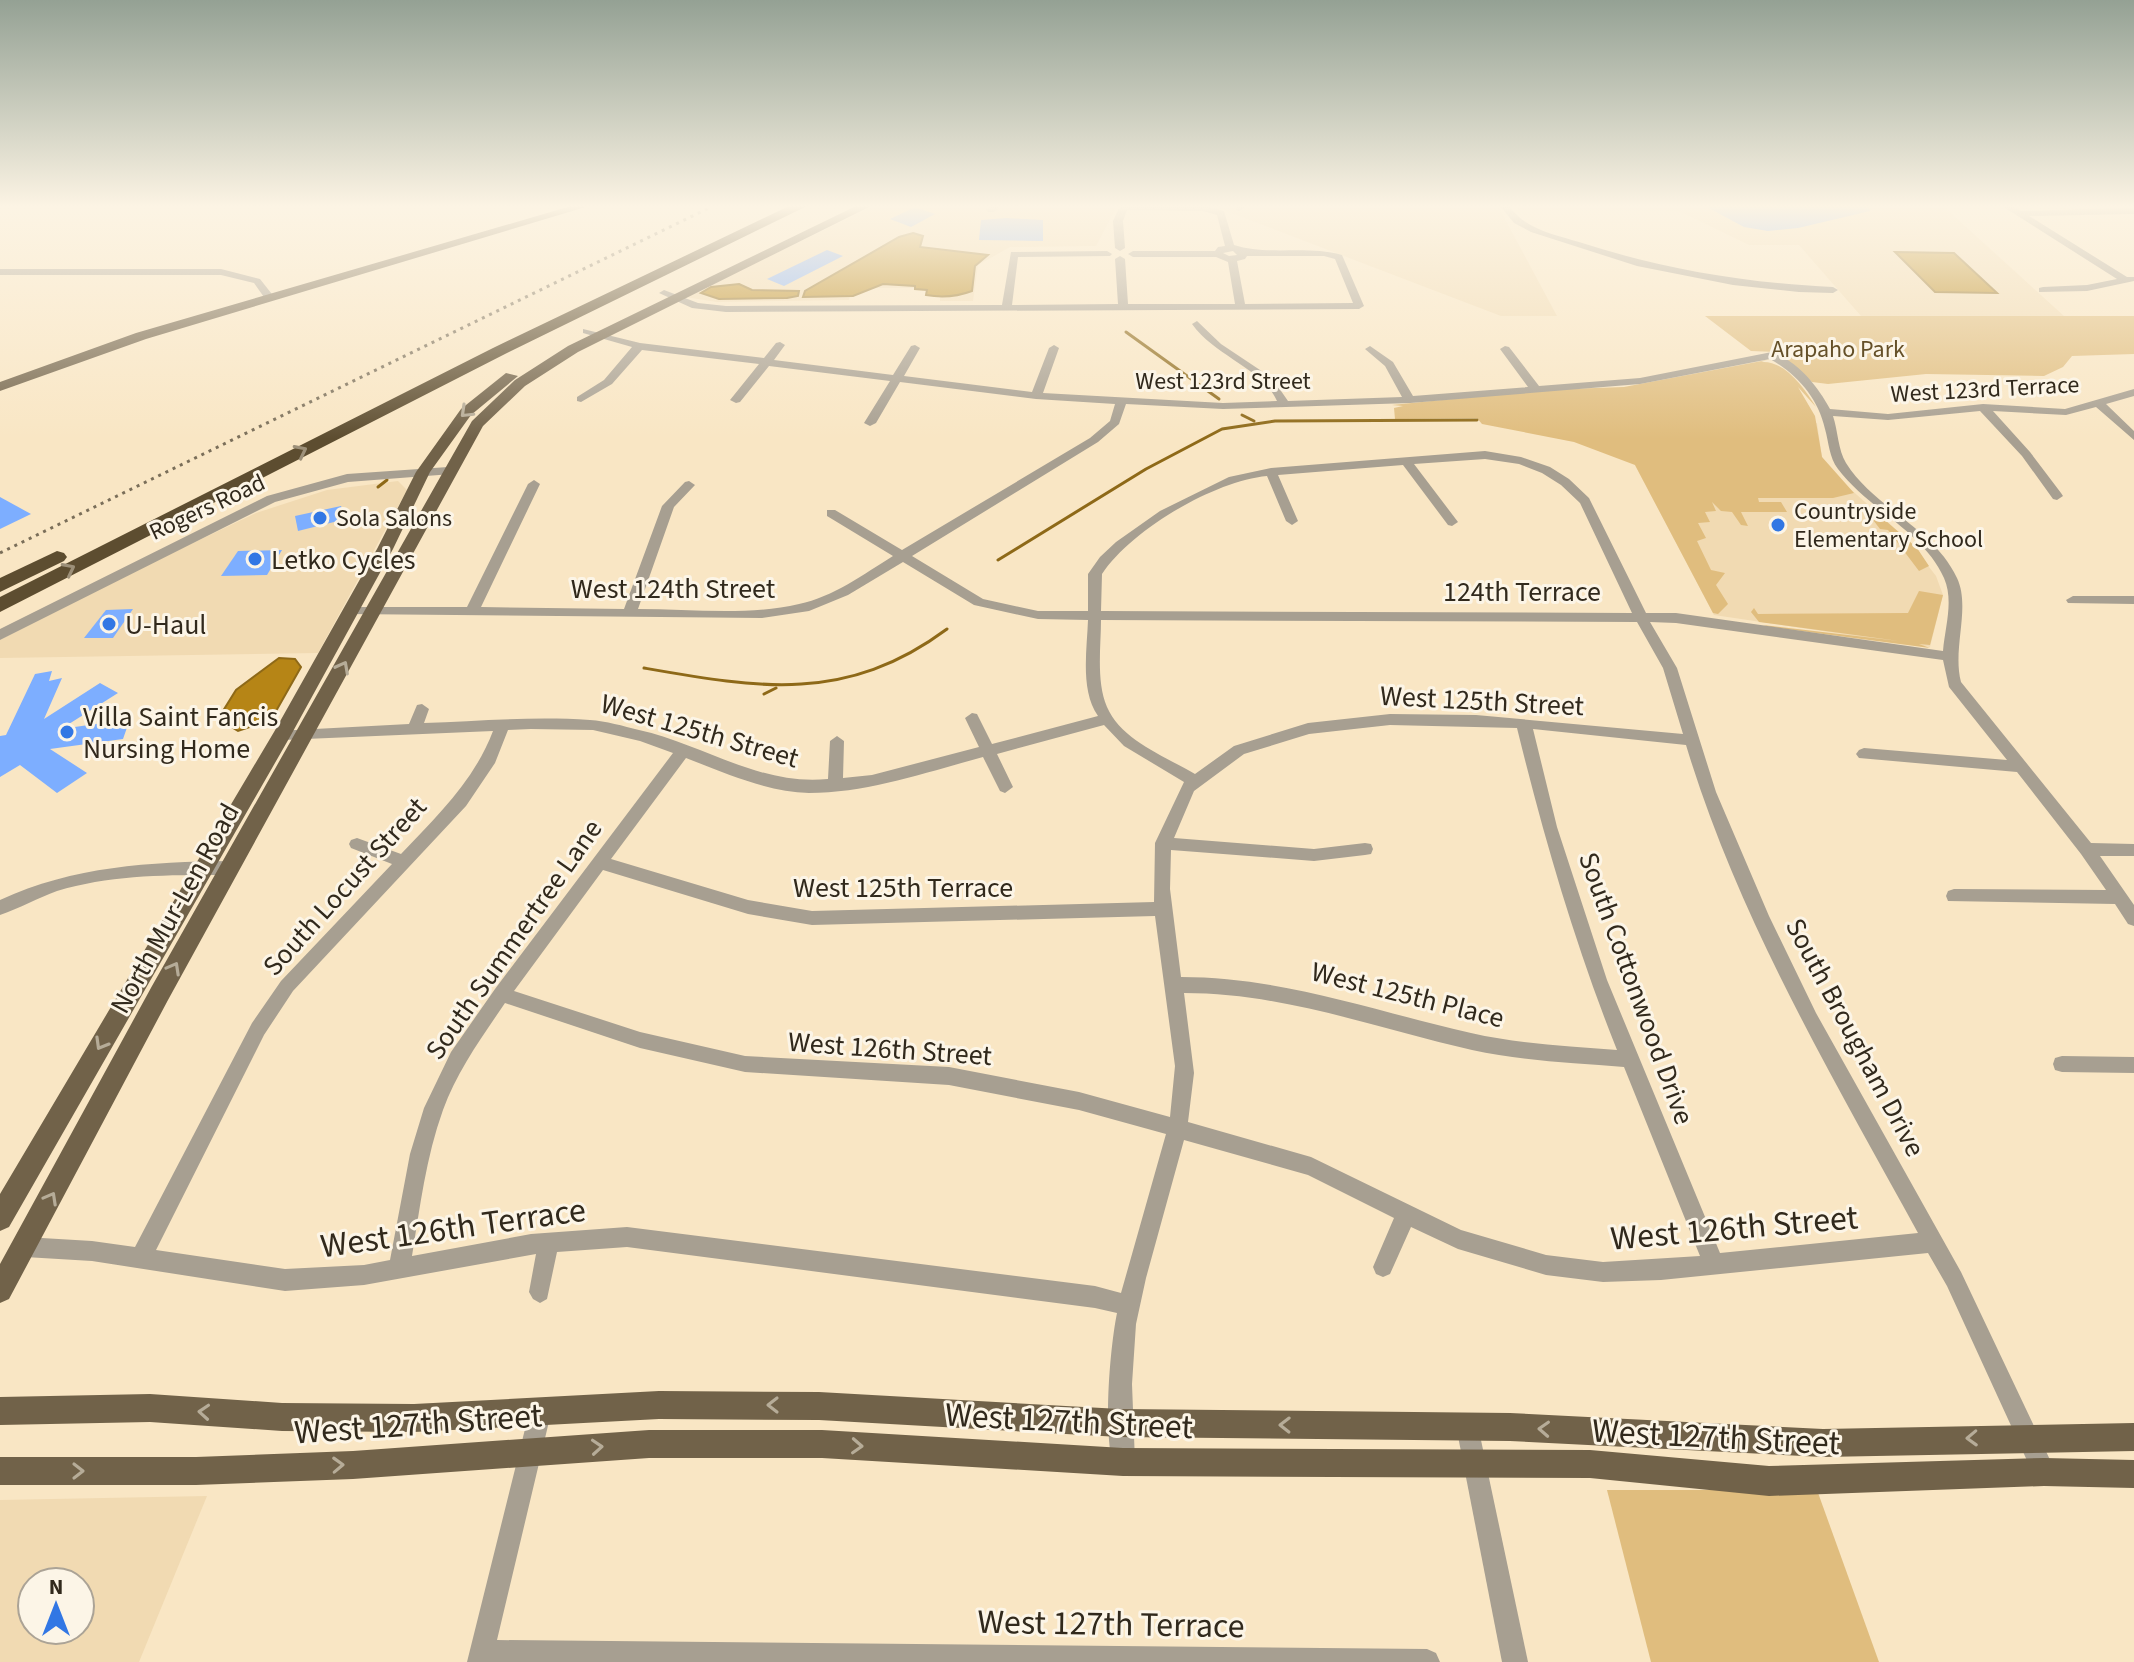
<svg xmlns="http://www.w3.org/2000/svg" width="2134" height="1662" viewBox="0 0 2134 1662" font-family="'Source Sans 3',sans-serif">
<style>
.built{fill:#f1dab2;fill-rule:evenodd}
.green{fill:#e0bd7e}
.water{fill:#b68516;stroke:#8e6918;stroke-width:2}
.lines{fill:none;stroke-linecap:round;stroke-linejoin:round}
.stream{stroke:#8e6918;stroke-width:3}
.building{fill:#7daeff}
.minor{fill:#a79f91;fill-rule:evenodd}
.major{fill:#716249;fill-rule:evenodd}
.highway{fill:#5d4d30;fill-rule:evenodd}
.rail{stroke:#7a6e59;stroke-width:3;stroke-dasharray:3 5;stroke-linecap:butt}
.oneway{stroke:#b6ac98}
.oneway2{stroke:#9d9079}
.poi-dot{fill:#3277e4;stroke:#fcf5e7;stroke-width:3}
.labels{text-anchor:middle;stroke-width:6;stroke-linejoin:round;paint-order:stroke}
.far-park-label{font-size:24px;fill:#655028;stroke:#fcf5e7}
.far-street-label{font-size:24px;fill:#31291c;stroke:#fcf5e7}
.far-poi-label{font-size:24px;fill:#31291c;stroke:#fcf5e7;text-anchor:start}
.poi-label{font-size:28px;fill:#31291c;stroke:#fcf5e7;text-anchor:start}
.street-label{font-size:28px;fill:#31291c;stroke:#fcf5e7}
.near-street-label{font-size:34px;fill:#31291c;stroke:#fcf5e7}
</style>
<rect width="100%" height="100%" fill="#f9e6c4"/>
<g class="built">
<path d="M874,206H1117L1096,246L1010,247L978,265L973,301H940V288H852L849,300L717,302L685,297Z"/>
<path d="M1213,206H1498L1557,316H1501Z"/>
<path d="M1516,206H1943L2064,316H1861L1799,245H1749L1679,211L1519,210Z"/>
<path d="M1817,423L1822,457L1830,471L1909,541L1936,576L1943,595L1930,647L1714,615L1618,433Z"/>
<path d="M398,481L407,490L318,653L0,658V640L92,591L256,513L327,490Z"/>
<path d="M207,1496L139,1662H0V1500ZM32,1582H80V1630H32Z"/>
</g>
<g class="green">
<path d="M1705,316H2134V354L2072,356L2063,367L2044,376L1926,374L1828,384L1812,382L1776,352L1751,351Z"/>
<path d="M1767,360L1761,362C1784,360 1803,386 1816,407L1798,387L1815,416L1822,457L1854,493L1833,498H1758L1759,502H1781L1787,512H1741L1748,526L1741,525L1732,512L1721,511L1712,502L1716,511L1705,512L1710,522L1698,523L1706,538L1697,541L1711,570L1725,573L1716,585L1728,604L1718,614L1713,613L1635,465L1574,442L1482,424L1477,418L1395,419L1394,408L1403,406L1392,405L1540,390L1624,387Z"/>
<path d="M1871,508L1917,548L1929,566L1919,571L1888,530L1880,529L1867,512Z"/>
<path d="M1919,591L1943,595L1930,645L1919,644L1930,648L1770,627L1763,625L1899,641L1759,622L1751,612L1754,608L1758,614L1908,613Z"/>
<path d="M1607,1490H1817L1879,1662H1651Z"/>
</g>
<g class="water">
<path d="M913,233L923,236L920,247L988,255L975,266L972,291C956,297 943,298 926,295L927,290L915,289V286L883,284L853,296L803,297L805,291L899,237Z"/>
<path d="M1895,252L1954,253L1997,293L1935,292Z"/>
<path d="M739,284L752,290L799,291L798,296L787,298L719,299L701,293L711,287Z"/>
<path d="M279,658L295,659L301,667L271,720L238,731L218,719L236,690Z"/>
</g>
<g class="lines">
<g class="stream">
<path d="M1126,332L1219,399"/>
<path d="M1242,415L1254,421"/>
<path d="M378,487L387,480"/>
<path d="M998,560L1146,469L1222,429L1275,421L1477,420"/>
<path d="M644,668C758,688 846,704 947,629"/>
<path d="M764,694L776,688"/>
</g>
</g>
<g class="building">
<path d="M1705,206H1869L1870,211L1798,228L1768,231L1744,227Z"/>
<path d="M915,207L935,214L911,227L890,219Z"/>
<path d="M1006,218L1043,220V241L979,240L981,220Z"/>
<path d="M827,250L843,256L784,286L767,279Z"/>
<path d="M0,497L31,514L0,529Z"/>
<path d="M341,506L346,519L298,531L295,516Z"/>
<path d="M282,550L267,575L221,576L238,551Z"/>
<path d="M133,609L113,638H84L106,610Z"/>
<path d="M52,671L49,681L62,678L44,719L100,683L118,693L61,729L130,719L123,739L50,749L87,773L57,793L20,765L0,777V736L6,735L35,674Z"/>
</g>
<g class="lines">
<g class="minor">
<path d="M991,206H1002L994,212H988L986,210Z"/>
<path d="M1120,206H1206L1224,211L1234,245C1268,256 1307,245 1342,255L1364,306L1359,309L726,312L692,308L659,293L664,290L698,303L726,306L1002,305L1011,252L1107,251L1112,254L1110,256L1018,257L1012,305L1118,304L1115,259L1120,256L1125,259L1128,304H1235L1228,262L1216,257H1133L1128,254L1133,251H1215L1218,247L1225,246L1217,215L1203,211L1127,210L1123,221L1125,248L1120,251L1115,248L1113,221ZM1233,251L1237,255L1229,256L1223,253ZM1247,256H1324L1335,259L1353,303L1245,304L1237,261L1245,259Z"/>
<path d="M1236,206H1247L1239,211L1236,210Z"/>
<path d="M1500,206H1509C1525,229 1553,234 1579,242C1662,269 1745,283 1833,287L1838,290L1833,293L1799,292L1733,285L1637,266L1531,232L1514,223Z"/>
<path d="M2002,206H2012L2021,211L2134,208V214L2029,216L2127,277H2134V281L2087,291L2039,292V288L2043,287L2087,285L2117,279Z"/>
<path d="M0,269H221L260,279L275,298L266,300L254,283L221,275H0Z"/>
<path d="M1197,321L1221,344L1272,378L1288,401L1402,397L1385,366L1365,349L1370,346L1393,362L1413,396L1528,387L1500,349L1505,346L1509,347L1539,386L1640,378L1772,352C1798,362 1817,385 1830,409L1888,414L1983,404L2065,409L2134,389V396L2106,404L2134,431V440L2096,407L2066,415L1993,411L2030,452L2061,493L2063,496L2057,500L2053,499L2022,456L1980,411L1888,420L1833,416C1838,431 1838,450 1846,463C1875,509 1933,527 1957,578C1971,608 1952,648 1961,682L2091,843L2134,844V856H2100L2134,905V926L2128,924L2115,904L1948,901L1946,896L1948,891L1954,889L2106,890L2081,854L2017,772L1859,758L1856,754L1859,750L1864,748L2007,760L1949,687L1943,660L1676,623L1650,622L1677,668L1716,792L1769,916L1816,1013L1961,1272L2052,1464L2056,1472L2052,1480L2044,1484L2036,1480L1947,1286L1928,1253L1661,1280L1603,1282L1546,1275L1458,1249L1411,1227L1390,1274L1383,1277L1376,1274L1373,1267L1394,1218L1308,1175L1184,1140L1146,1278L1136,1324L1132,1384L1135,1462L1131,1470L1123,1474L1115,1470C1102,1440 1110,1347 1117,1313L1095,1308L627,1247L557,1252L547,1299L540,1303L533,1299L529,1292L536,1254L364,1285L285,1291L92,1261L25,1257L18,1254L15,1247L18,1240L25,1237L92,1241L135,1247L252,1023L281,981L392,864L351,848L349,844L351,840L357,838L401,854C437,816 474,781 493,731L282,740L275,735L277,731L409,724L417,705L422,704L429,709L424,723C479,721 535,716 590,720C606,721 623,726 639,730C703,744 759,786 828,779L830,741L837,736L844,741L843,778L872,775L979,747L965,718L972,713L977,714L992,744L1098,716C1080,690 1087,650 1088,620L1038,619L974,605L903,562L848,595L809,611L762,618L346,614L344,611L351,607H467L528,484L534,480L540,484L481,607L624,609L662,506L685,482L689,481L695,485L674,507L638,609C690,609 748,616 799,604C833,597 864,574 893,556L827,516V510H835L902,550L1090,438L1110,421L1115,404L1036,399L900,382L876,423L870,426L864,423L890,381L769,366L740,402L736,403L730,400L759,364L642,350L612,384L581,402L577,401V397L604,380L632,347L583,333V329L640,343L764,358L776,343L780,342L785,345L774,360L893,375L911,346L915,345L920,348L904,376L1032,392L1049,348L1054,345L1059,348L1043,393L1223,403L1277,401C1262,368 1216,357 1192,324ZM1770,359C1797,374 1818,398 1825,429C1829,443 1829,457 1838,469C1869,510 1923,531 1944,578C1954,601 1945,627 1943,651L1676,613H1646L1589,498L1569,479L1550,467L1521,457L1485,451L1271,468L1229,477L1160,511L1116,542L1100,557L1088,574V611H1038L983,599L912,556L1098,442L1119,424L1126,404L1223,409L1410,403L1640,384ZM1485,459L1519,464L1542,473L1561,485L1580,503L1632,613L1101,611L1102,574C1131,530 1214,481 1267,476L1286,521L1292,525L1298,521L1278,475L1403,465L1448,525L1452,526L1458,522L1414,464ZM1101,620L1637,622L1663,668L1683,734L1476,715L1390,714L1308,723L1234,746L1195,774C1166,757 1121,740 1107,707C1096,681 1101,647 1101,620ZM1104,725L1124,746L1184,782L1155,843L1154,902L812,911L748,900L611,859L686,758C725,773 767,792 809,793C868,793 927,772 983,757L1000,791L1005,793L1013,787L997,754ZM1390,725L1517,728C1544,838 1575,945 1617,1050C1568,1046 1519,1044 1471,1033C1374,1011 1282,977 1181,977L1170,889L1171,850L1314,861L1365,855L1371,854L1373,849L1371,844L1365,843L1314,849L1174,838L1194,791L1244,754L1309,734ZM531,729L593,730L640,741L673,753L495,989L451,1052L424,1108L410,1154L390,1260L364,1265L285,1269L156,1250L264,1035L293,991L466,806L495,763L508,730ZM1533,729L1686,745C1738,918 1832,1076 1918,1233L1720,1253L1607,980L1557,827ZM603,870L748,914L812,925L1155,916L1175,1066L1170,1117L1079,1092L949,1067L745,1056L640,1032L514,991ZM1184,993C1284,993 1375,1028 1472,1050C1522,1061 1573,1063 1624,1067L1700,1256L1603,1262L1546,1255L1461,1230L1311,1157L1188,1122L1194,1073ZM505,1003L640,1048L745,1072L949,1085L1079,1110L1166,1134L1121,1293L1095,1286L627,1227L531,1234L412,1256C420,1207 426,1157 443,1110C457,1071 482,1037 505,1003Z"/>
<path d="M448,467L454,471L452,474L348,482L275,502L0,640V629L267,496L347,474Z"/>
<path d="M2073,596H2134V604L2068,603L2066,600Z"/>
<path d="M230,861L236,863L238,868L236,873L230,875C172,875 113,874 57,891C38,898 20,908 0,915V900C74,866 149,862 230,861Z"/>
<path d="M2062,1056L2134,1057V1073L2062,1072L2055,1070L2053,1064L2055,1058Z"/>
<path d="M540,1402L548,1405L551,1413L497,1640L1427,1649L1436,1653L1440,1662H467L529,1413L532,1405Z"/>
<path d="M1467,1415L1475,1418L1478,1426L1528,1662H1502L1456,1426L1459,1418Z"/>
</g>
<g class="major">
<path d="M571,206H589L146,339L0,391V382L136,333Z"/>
<path d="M856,206H871L578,352L525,386L483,426L168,1000L9,1299L0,1303V1264L152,986L472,421L515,380L568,346Z"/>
<path d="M506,373L518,376L471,415L430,472L393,549L291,735L9,1227L0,1231V1194L274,732L377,549L416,472L461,409Z"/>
<path d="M659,1391L819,1392L1120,1409L1510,1413L1823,1429L2134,1423V1451L1823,1457L1510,1441L1120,1437L819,1420L659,1419L414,1432L282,1431L150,1422L0,1425V1397L150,1394L282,1403L414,1404Z"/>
<path d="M649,1430H822L1123,1448L1590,1450L1769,1466L2044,1458L2134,1460V1488L2044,1486L1769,1496L1590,1478L1123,1476L822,1458H649L353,1479L196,1485H0V1457H196L353,1451Z"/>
</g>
<g class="highway">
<path d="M789,206H807L505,354L0,612V597L493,348Z"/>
<path d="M57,551L64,553L67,557L64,561L0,592V578Z"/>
</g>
<path class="rail" d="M0,553L713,206"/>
</g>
<defs><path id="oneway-chevron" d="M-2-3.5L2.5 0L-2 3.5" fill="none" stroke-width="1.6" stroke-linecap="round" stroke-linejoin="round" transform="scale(2)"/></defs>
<g class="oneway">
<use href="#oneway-chevron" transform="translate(466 412) rotate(136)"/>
<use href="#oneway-chevron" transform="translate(343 667) rotate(-62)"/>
<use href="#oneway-chevron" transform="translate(174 968) rotate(-61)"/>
<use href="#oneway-chevron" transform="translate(101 1044) rotate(120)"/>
<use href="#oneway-chevron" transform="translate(51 1198) rotate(-61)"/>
<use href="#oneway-chevron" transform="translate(773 1405) rotate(-180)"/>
<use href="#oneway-chevron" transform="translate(204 1412) rotate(-176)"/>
<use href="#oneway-chevron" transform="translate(1285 1425) rotate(-179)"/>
<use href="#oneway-chevron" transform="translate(1544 1429) rotate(-177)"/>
<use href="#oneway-chevron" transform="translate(1972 1438) rotate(178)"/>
<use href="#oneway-chevron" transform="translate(857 1446) rotate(3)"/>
<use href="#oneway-chevron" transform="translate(597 1447) rotate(-4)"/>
<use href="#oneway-chevron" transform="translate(338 1465) rotate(-2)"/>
<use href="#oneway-chevron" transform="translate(78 1471)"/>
</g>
<g class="oneway2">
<use href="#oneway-chevron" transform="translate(301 451) rotate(-27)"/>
<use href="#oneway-chevron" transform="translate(69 569) rotate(-27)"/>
</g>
<linearGradient id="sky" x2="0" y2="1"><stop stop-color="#94a194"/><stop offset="0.47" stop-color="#fcf4e4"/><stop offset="1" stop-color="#fcf4e4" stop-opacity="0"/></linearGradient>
<rect width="2134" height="439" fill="url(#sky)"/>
<g class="poi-dot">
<circle cx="320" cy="518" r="8"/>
<circle cx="1778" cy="525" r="8"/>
<circle cx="255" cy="559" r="8"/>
<circle cx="109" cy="624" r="8"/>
<circle cx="67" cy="732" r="8"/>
</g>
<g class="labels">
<g class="far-park-label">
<text x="1838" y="357">Arapaho Park</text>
</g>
<g class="far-street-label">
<text x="1223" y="389">West 123rd Street</text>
<text transform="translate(1985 389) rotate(-3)" y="8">West 123rd Terrace</text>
<text transform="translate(207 507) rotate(-25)" y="8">Rogers Road</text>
</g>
<g class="far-poi-label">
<text x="1794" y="519">Countryside<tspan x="1794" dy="28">Elementary School</tspan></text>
<text x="336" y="526">Sola Salons</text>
</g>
<g class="poi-label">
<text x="271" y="569">Letko Cycles</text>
<text x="125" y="634">U-Haul</text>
<text x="83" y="726">Villa Saint Fancis<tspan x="83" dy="32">Nursing Home</tspan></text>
</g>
<g class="street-label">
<text x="673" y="598">West 124th Street</text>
<text x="1522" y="601">124th Terrace</text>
<text transform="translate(1482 700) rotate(3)" y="10">West 125th Street</text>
<text transform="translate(700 730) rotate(16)" y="10">West 125th Street</text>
<text transform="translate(344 886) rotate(-48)" y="10">South Locust Street</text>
<text x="903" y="897">West 125th Terrace</text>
<text transform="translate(174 908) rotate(-61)" y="10">North Mur-Len Road</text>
<text transform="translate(513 939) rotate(-55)" y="10">South Summertree Lane</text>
<text transform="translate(1637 988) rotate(70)" y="10">South Cottonwood Drive</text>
<text transform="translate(1408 994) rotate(14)" y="10">West 125th Place</text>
<text transform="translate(1856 1037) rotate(62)" y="10">South Brougham Drive</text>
<text transform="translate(890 1048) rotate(4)" y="10">West 126th Street</text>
</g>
<g class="near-street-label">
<text transform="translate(453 1227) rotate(-8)" y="12">West 126th Terrace</text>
<text transform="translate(1734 1227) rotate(-5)" y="12">West 126th Street</text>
<text transform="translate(1069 1420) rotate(3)" y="12">West 127th Street</text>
<text transform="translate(418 1423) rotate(-4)" y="12">West 127th Street</text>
<text transform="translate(1716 1436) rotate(3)" y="12">West 127th Street</text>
<text transform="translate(1111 1623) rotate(1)" y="12">West 127th Terrace</text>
</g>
</g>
<g transform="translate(56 1606)"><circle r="38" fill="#fcf5e7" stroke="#aba396" stroke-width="2"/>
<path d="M0-6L14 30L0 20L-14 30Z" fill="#3277e4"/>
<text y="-12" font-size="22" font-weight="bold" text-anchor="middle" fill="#31291c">N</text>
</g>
</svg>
